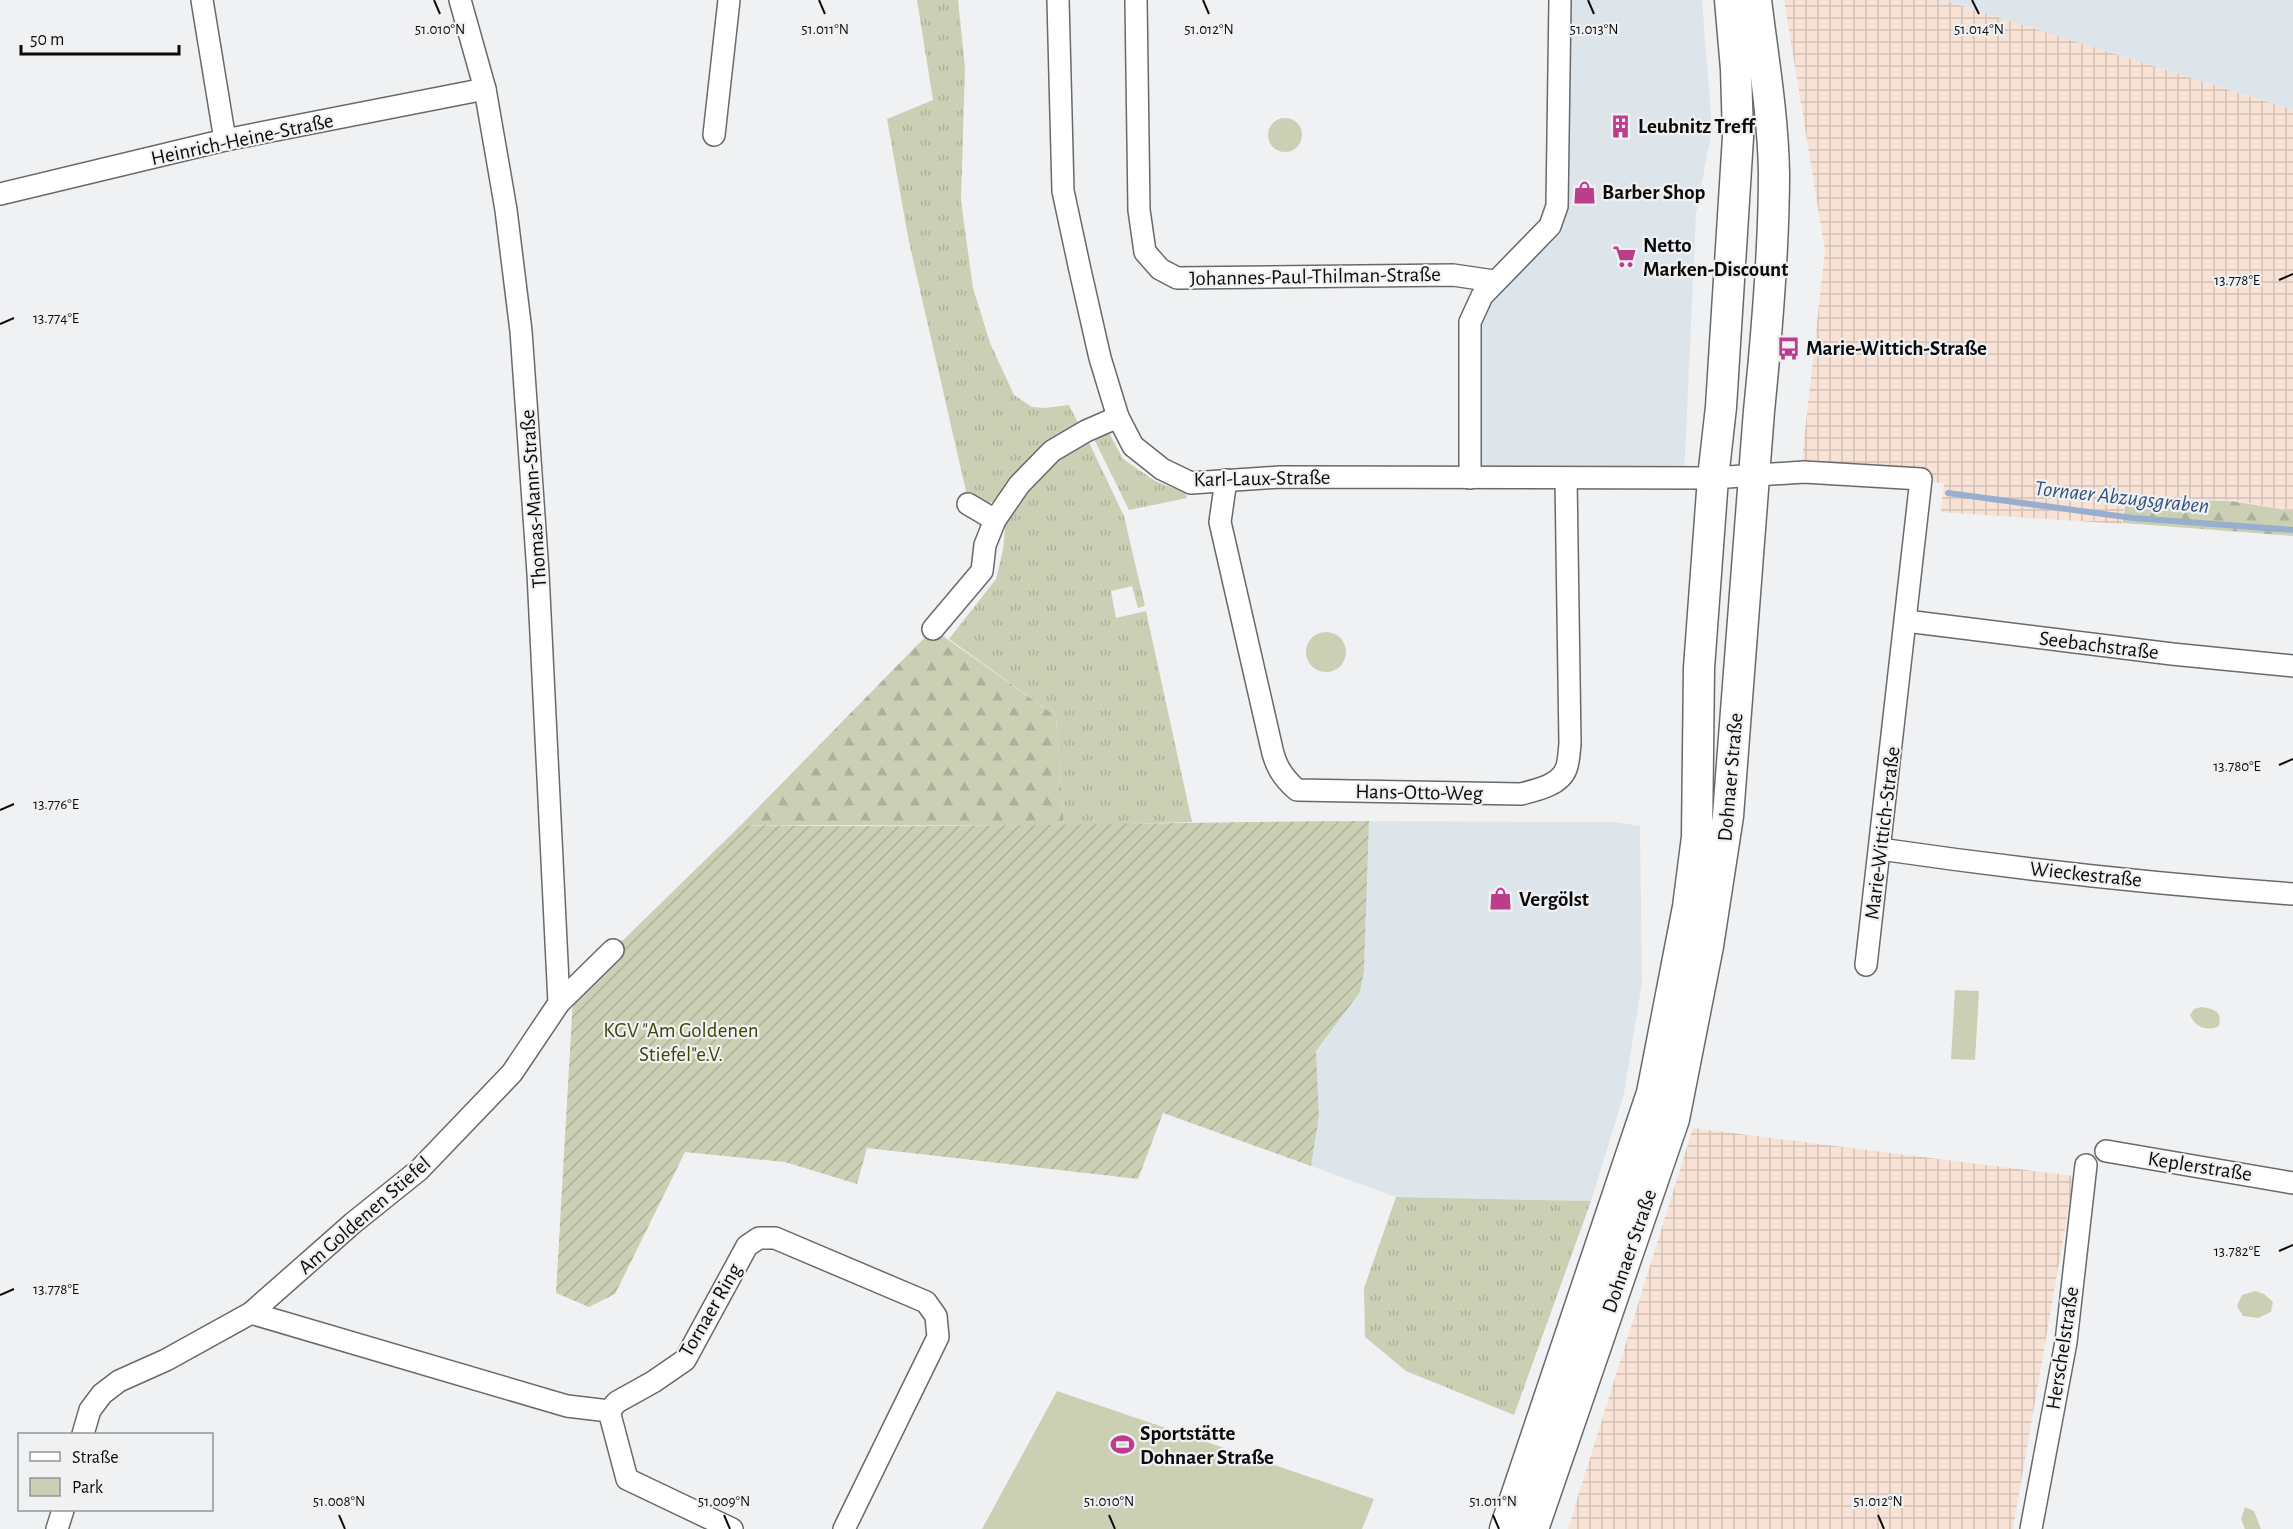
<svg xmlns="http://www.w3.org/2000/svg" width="2293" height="1529" viewBox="0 0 2293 1529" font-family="'Alegreya Sans',sans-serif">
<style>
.built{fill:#dde5eb}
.industrial{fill:url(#industrial-grid)}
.grass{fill:url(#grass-tufts)}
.forest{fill:url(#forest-firs)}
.park{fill:#cbd0b4}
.garden{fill:url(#garden-furrows)}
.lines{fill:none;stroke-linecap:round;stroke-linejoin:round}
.stream{stroke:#98aece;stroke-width:6}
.minor-casing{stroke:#67696a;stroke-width:24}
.secondary-casing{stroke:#67696a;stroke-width:33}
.minor{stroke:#fff;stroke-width:21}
.secondary{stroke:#fff;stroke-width:30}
.ticks{fill:none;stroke:#0b0b0c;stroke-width:2}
.labels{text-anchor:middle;stroke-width:4.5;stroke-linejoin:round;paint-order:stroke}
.poi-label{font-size:21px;font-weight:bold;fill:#0b0b0c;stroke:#f0f1f3;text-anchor:start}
.street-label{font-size:21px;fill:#0b0b0c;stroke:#f0f1f3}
.park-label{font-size:21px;fill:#3f4605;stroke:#f0f1f3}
.water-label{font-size:22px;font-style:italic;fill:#32517d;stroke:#f0f1f3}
.ticks-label{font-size:15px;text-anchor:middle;fill:#0b0b0c;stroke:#f0f1f3;stroke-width:4.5;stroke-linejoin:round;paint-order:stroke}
</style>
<defs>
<pattern id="industrial-grid" width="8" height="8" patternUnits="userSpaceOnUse" patternTransform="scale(1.5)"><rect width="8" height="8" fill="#f8e2d5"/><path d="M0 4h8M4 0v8" fill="none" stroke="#d3c1b6"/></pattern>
<pattern id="grass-tufts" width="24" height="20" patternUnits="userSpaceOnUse" patternTransform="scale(1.5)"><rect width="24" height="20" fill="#cbd0b4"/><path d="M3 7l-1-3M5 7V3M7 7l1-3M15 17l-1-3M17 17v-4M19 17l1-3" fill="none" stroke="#adb19a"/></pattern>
<pattern id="forest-firs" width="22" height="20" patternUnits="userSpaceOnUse" patternTransform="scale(1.5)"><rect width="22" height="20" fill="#cbd0b4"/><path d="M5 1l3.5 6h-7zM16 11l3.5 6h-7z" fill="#adb19a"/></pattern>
<pattern id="garden-furrows" width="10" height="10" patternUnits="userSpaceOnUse" patternTransform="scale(1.5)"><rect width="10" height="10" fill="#cbd0b4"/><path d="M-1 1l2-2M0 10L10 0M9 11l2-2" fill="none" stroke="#adb19a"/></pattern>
</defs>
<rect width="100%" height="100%" fill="#f0f1f3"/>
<g class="built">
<path d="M1560,0H1702L1712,129L1696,214L1684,478H1470L1482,296L1550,226Z"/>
<path d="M1943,0H2293V110Z"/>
<path d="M1369,821L1614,822L1640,826L1642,982L1624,1094L1591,1201L1396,1197L1311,1166L1319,1116L1316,1051L1360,992L1364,971Z"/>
</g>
<g class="industrial">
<path d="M1784,0H1943L2293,110V511L2231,500L2125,497L2122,524L1941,512L1944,483L1801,468L1825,250Z"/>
<path d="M1693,1128L2074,1176L2013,1529H1568Z"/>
</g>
<g class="grass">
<path d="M917,0H958L965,67L961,201L973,288L990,343L1014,395L1032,407L1045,408L1069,405L1079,425L998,500L981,505L968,500L909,242L887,119L933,100Z"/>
<path d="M1106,427L1123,459L1155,481L1186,493L1187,498L1129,510L1091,433Z"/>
<path d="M1086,436L1124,516L1145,606L1138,608L1132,586L1111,591L1116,618L1146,611L1192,822L1064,826L1056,716L949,639L996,579L1003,550L1006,518L1048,460Z"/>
<path d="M1396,1197L1591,1201L1514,1415L1406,1371L1365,1337L1364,1288Z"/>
</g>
<g class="forest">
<path d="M2126,498L2231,501L2293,511V536L2123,523Z"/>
<path d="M933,629L1056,716L1064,826L741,825Z"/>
</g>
<g class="park">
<circle cx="1285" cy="135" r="17"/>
<circle cx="1326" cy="652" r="20"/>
<path d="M1955,990L1979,991L1975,1060L1951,1059Z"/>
<path d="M2201,1007C2215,1009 2222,1011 2219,1026C2207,1032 2195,1027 2190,1015L2194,1009Z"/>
<path d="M2255,1291L2264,1294L2273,1302L2271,1312L2258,1318L2243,1316L2237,1306L2242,1295Z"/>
<path d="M1057,1391L1374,1499L1362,1529H982Z"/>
<path d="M2245,1507L2254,1511L2261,1529H2245L2241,1519Z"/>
</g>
<path class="garden" d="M1369,821L1364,971L1360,992L1316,1051L1319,1116L1311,1166L1163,1113L1138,1179L867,1148L857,1184L785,1162L685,1152L615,1294L589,1307L556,1293L573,998L613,950L741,825C950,829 1160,822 1369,821Z"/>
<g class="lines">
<path class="stream" d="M1948,493L2133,518L2293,530"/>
<defs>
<g id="minor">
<path d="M202,0L225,140"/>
<path d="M460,0L485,89L500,175L506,210L521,331L538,573L559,1003"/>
<path d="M1058,0L1063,191L1080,270L1100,358L1118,417L1133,446L1162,469L1191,483L1280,477L1713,478L1804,472L1921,479L1866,965"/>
<path d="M1136,0L1139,210L1145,252L1160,269L1177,278L1453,275L1494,281"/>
<path d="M714,135L729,0"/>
<path d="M0,194L225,140L485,89"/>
<path d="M1470,478V322L1482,296L1550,226L1557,206L1560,0"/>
<path d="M1226,480L1220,522L1271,745C1275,765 1282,777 1297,790L1521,794C1537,790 1560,785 1566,769C1569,762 1569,752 1570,744L1566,478"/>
<path d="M968,504L995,520"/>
<path d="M1906,621L2172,654L2293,666"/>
<path d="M933,629L982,571L985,545L995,520L1019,485L1052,451L1086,431L1118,417"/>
<path d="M1880,849C2017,869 2155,884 2293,894"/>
<path d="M2106,1151L2293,1183"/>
<path d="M251,1313L567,1406L609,1411L617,1402L653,1382L685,1360L747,1246L759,1238H775L926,1302L936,1316L938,1337L844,1529"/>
<path d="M609,1411L627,1479L732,1529"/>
<path d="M83,1434L90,1410L102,1394L119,1381L166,1360L251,1313L353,1223L419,1170L512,1073L559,1003L613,950"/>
<path d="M57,1529L63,1510"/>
<path d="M2031,1529L2066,1342L2086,1165"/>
</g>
<g id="secondary">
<path d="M1505,1529L1652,1093L1688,907L1697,837L1699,668L1713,478L1721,407L1738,137L1736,69L1730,0"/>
<path d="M1533,1529L1674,1119L1708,946L1728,816L1759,411C1767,332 1774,252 1774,173C1773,115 1763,57 1756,0"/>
</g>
</defs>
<use href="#minor" class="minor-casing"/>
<use href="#secondary" class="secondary-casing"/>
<use href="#minor" class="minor"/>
<use href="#secondary" class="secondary"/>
</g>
<path class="ticks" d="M434,0L440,14M819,0L825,14M1203,0L1209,14M1588,0L1594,14M1972,0L1979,14M2279,280L2293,274M0,324L14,318M2279,765L2293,759M0,810L14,804M2279,1251L2293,1245M0,1295L14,1289M339,1515L345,1529M724,1515L730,1529M1109,1515L1115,1529M1493,1515L1499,1529M1878,1515L1884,1529"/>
<defs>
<symbol id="building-bare" viewBox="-9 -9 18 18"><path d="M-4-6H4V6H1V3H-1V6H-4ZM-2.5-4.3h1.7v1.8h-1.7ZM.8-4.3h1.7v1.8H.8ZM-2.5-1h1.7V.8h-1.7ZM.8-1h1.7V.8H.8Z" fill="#bc3d8b" stroke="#f0f1f3" stroke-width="2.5" paint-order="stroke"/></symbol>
<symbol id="shop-bare" viewBox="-9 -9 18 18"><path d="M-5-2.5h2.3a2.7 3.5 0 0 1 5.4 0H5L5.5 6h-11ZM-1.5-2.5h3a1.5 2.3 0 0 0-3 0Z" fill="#bc3d8b" stroke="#f0f1f3" stroke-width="2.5" paint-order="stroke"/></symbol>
<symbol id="supermarket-bare" viewBox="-9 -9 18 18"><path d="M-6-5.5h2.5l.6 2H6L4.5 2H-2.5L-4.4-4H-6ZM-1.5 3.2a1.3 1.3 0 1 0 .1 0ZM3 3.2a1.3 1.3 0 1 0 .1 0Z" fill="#bc3d8b" stroke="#f0f1f3" stroke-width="2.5" paint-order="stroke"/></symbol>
<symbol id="bus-bare" viewBox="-9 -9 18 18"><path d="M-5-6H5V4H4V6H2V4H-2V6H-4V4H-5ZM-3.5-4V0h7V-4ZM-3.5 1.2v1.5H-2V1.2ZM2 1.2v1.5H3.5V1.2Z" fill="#bc3d8b" stroke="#f0f1f3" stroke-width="2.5" paint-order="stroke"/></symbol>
<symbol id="stadium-bare" viewBox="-9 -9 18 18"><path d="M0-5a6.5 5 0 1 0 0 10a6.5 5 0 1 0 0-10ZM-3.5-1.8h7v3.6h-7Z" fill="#bc3d8b" stroke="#f0f1f3" stroke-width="2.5" paint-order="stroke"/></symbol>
</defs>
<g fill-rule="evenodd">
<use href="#building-bare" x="1604" y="110" width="33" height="33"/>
<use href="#shop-bare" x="1568" y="176" width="33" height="33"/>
<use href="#supermarket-bare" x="1608" y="240" width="33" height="33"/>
<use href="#bus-bare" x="1772" y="332" width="33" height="33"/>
<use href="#shop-bare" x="1484" y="882" width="33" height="33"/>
<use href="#stadium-bare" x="1106" y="1428" width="33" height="33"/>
</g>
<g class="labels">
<g class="poi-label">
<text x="1638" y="133">Leubnitz Treff</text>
<text x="1602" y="199">Barber Shop</text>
<text x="1643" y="252">Netto<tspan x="1643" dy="24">Marken-Discount</tspan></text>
<text x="1806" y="355">Marie-Wittich-Straße</text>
<text x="1519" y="906">Vergölst</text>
<text x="1140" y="1440">Sportstätte<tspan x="1140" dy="24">Dohnaer Straße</tspan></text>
</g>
<g class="street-label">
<text transform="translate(242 139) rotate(-12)" y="7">Heinrich-Heine-Straße</text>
<text transform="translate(1315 276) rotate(-1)" y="7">Johannes-Paul-Thilman-Straße</text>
<text transform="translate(1262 478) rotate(-1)" y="7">Karl-Laux-Straße</text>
<text transform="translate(533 499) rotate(-94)" y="7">Thomas-Mann-Straße</text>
<text transform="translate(2099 645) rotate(7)" y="7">Seebachstraße</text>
<text transform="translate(1730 777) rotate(-85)" y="7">Dohnaer Straße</text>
<text transform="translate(1419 792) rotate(1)" y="7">Hans-Otto-Weg</text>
<text transform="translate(1882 833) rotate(-83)" y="7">Marie-Wittich-Straße</text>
<text transform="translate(2086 874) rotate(6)" y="7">Wieckestraße</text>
<text transform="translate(2200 1166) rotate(9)" y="7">Keplerstraße</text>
<text transform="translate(364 1215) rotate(-41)" y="7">Am Goldenen Stiefel</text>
<text transform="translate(1629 1251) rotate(-71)" y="7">Dohnaer Straße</text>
<text transform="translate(710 1310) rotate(-60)" y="7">Tornaer Ring</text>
<text transform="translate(2062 1348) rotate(-81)" y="7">Herschelstraße</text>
</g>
<g class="park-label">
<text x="681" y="1037">KGV "Am Goldenen<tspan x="681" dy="24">Stiefel"e.V.</tspan></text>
</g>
<g class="water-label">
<text transform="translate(2122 496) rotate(6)" y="8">Tornaer Abzugsgraben</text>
</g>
</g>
<g class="ticks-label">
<text x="1209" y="34">51.012°N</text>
<text x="1594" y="34">51.013°N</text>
<text x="440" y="34">51.010°N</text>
<text x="825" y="34">51.011°N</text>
<text x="1979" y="34">51.014°N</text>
<text x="2237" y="285">13.778°E</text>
<text x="56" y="323">13.774°E</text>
<text x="2237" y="771">13.780°E</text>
<text x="56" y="809">13.776°E</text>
<text x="2237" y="1256">13.782°E</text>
<text x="56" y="1294">13.778°E</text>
<text x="339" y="1506">51.008°N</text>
<text x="724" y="1506">51.009°N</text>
<text x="1109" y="1506">51.010°N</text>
<text x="1493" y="1506">51.011°N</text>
<text x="1878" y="1506">51.012°N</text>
</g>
<rect x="18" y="1433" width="195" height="78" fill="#f0f1f3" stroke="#949597" stroke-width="1.5"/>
<rect x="30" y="1452" width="30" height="9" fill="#ffffff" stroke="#949597" stroke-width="1.5"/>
<text x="72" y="1463" font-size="18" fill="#0b0b0c">Straße</text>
<rect x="30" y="1478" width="30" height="18" fill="#cbd0b4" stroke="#949597" stroke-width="1.5"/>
<text x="72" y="1493" font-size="18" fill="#0b0b0c">Park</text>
<path d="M21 45v9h158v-9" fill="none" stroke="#0b0b0c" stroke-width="3"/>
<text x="30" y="45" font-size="18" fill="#0b0b0c" stroke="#f0f1f3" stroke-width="4.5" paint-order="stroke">50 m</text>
</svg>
